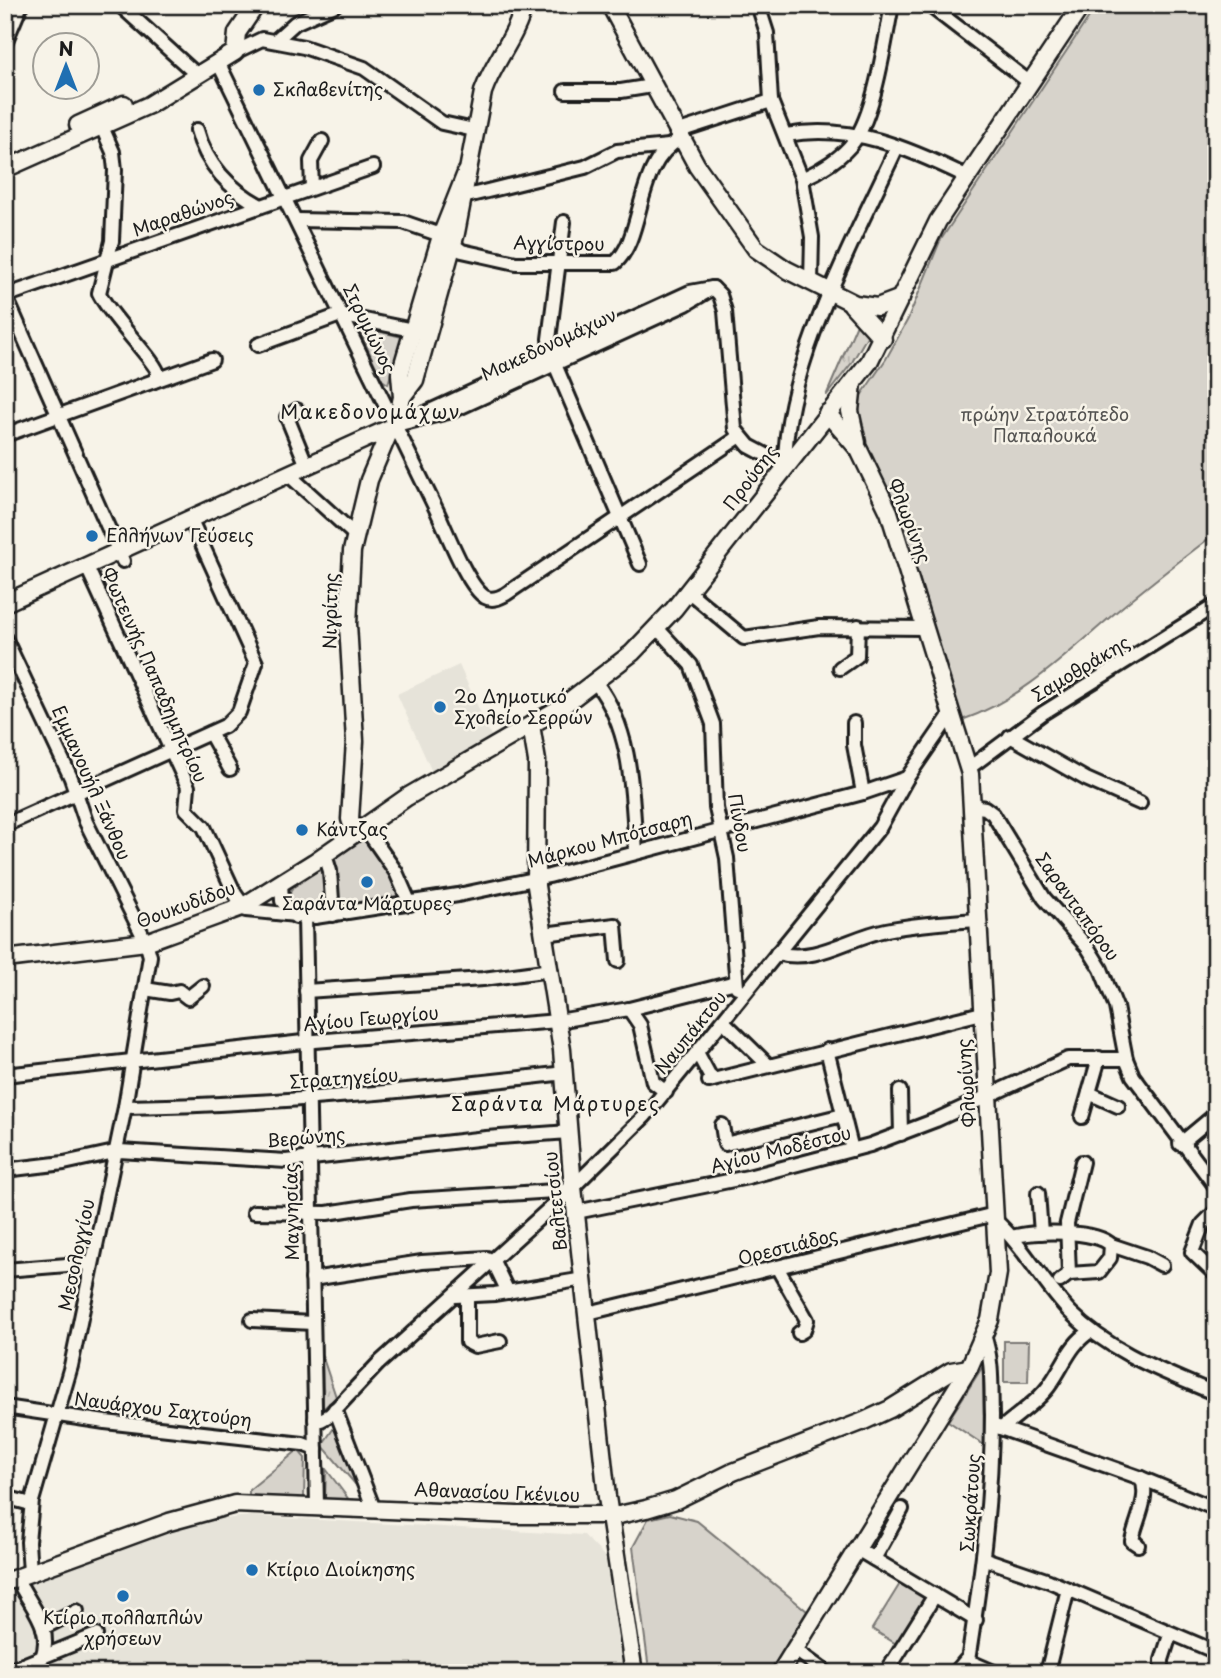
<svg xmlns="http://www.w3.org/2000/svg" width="1221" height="1678" viewBox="0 0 1221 1678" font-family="'Playpen Sans',sans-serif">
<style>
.built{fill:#e6e3d9}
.grass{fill:url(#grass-tufts);stroke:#7a7874;stroke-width:2}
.green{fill:#d7d3cb;stroke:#7a7874;stroke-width:2}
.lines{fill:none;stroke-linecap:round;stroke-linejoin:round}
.street-casing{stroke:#1c1c1c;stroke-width:18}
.secondary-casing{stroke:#1c1c1c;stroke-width:21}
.street{stroke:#f7f3e8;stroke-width:12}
.secondary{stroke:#f7f3e8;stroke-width:16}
.poi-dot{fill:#1f6fb2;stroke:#f7f3e8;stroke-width:2.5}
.labels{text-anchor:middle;stroke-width:5;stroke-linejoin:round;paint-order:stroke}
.poi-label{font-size:18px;fill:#1c1c1c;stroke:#f7f3e8;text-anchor:start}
.street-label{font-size:18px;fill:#1c1c1c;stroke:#f7f3e8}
.park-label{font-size:18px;fill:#545351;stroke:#f7f3e8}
.neighbourhood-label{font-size:19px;letter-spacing:2px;fill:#1c1c1c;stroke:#f7f3e8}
</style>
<defs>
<pattern id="grass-tufts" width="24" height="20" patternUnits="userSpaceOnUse" patternTransform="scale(1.75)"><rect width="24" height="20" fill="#d7d3cb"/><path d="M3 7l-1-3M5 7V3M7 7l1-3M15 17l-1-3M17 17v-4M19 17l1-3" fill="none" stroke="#b8b5ae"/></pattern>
</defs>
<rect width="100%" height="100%" fill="#f7f3e8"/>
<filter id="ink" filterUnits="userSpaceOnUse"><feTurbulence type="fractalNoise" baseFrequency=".0143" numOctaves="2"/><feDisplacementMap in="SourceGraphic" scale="14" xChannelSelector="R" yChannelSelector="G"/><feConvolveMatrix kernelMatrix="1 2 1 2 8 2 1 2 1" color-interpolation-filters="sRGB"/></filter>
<g filter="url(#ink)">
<g class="built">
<path d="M459,665L492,738L432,772L397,694Z"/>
<path d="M250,1516L584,1535L605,1557L625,1673H5V1593L195,1522Z"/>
</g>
<g class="grass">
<path d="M859,319L869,333L851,364L826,396Z"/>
<path d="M322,1355L336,1397L323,1409Z"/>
</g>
<g class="green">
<path d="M1097,5H1216V533C1182,559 1148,585 1115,613C1068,653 1021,700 962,720L904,529L866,445L857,419L858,400L886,359L908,319L940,241Z"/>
<path d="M361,327L402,337L388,384L382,380L359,330Z"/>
<path d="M364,839C378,859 393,876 405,898C378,902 320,916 295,905L289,896L292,888Z"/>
<path d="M1004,1341H1029L1028,1382H1004Z"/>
<path d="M983,1366L984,1445L948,1421Z"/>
<path d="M336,1425L361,1491L322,1445Z"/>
<path d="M298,1450L305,1458L304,1498L249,1496V1490Z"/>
<path d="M326,1469L350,1501L325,1499Z"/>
<path d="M670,1514L697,1521L807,1611L769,1673H654L648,1662L633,1547L648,1519Z"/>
<path d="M901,1582L925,1596V1601L898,1645L872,1629Z"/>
</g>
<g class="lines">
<defs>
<g id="street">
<path d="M120,5L196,74"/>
<path d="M929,5L1029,82"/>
<path d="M276,40L295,23L335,5"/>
<path d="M5,43L21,5"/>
<path d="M235,52L262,39L304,47L364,68L442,123L474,130"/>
<path d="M218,62L436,509C446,529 467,586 485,597C492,601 499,598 506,594L739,437"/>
<path d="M565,91H621L652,86"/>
<path d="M771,101L802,179"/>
<path d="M98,118L113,152L115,170L112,241L99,293C108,314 158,364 158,374L154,381"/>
<path d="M197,130C206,164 230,190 261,206"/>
<path d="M676,132L771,101L767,33L758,5"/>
<path d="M786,135C851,123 908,148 966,176"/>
<path d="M312,188L311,161L322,141"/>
<path d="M463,197L585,167L617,151L669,146"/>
<path d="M296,220L403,222L438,234L462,251L516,263H615C645,237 634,164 680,139"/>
<path d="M564,222L549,339L551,355L640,564"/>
<path d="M811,283L812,237L802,179C820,171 843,157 854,141C875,113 885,41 892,5"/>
<path d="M713,288L720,295L725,311L735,429L749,446L785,465C785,365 855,238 897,147"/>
<path d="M5,295L123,561"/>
<path d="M5,296L373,167"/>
<path d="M258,345L340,315L422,332"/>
<path d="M297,410L287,417L307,466"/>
<path d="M419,416L690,292L712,288"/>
<path d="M396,425L452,411L686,304L713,288"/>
<path d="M5,435L212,360"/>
<path d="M289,475L354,534"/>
<path d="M87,567L188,787L186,809L204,827L235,894L246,910L315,917L458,895L549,876L863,793L907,778"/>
<path d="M688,591L744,638L819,627L925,628"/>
<path d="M657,628L691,665L713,724L716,808L727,858L737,987"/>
<path d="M5,638L71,778L86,822L146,942L150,956L125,1107L71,1366L32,1501L28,1542L30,1572"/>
<path d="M840,668L857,656L858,626"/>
<path d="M596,683C633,731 632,794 636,852"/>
<path d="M854,723V745L863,793"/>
<path d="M210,733L230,769"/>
<path d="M1010,736L1086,779L1140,803"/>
<path d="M969,768L1043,713L1216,605"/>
<path d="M972,806L985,808L993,814L1044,898L1088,948L1101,969L1116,1007L1126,1059L1133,1076L1216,1187"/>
<path d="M5,825L225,726L239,712L256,663L191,520"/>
<path d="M364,826L396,872L410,904"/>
<path d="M325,855L330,871L333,915"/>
<path d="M281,883L282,901L296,917"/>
<path d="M305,917L317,1506"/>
<path d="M544,934L615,925L618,961"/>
<path d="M777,953C815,964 850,937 886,930C916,924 947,922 978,920"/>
<path d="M145,989L170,993L179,991L188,998L203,986"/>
<path d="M306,991L483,979L551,970"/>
<path d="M629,1009L640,1025L653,1082L666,1092"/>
<path d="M723,1021L767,1064"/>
<path d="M827,1050L852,1150"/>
<path d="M698,1054L712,1080"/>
<path d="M5,1075L303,1042L558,1021L629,1009L736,982"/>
<path d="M709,1081L982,1013"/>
<path d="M900,1091L901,1134"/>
<path d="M1089,1093L1118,1106"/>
<path d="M125,1107C272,1105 418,1090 565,1073"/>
<path d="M1082,1117L1099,1058"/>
<path d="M722,1125L725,1144L843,1115"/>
<path d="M1180,1144L1216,1114"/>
<path d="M5,1170L64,1163L119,1151L286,1161L486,1138L569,1132"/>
<path d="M1038,1193L1041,1233"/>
<path d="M1216,1211L1203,1224L1192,1252L1216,1275"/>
<path d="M254,1212L327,1213L411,1200L570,1190"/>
<path d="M576,1212L748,1177L870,1145L936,1120L1068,1059H1126"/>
<path d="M996,1221C1025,1248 1043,1284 1071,1313C1111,1353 1165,1372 1216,1394"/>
<path d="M1013,1237C1032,1230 1097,1230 1111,1245L1110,1258L1099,1272L1069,1274L1060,1281"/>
<path d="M1111,1245L1147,1257L1162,1265"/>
<path d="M777,1267L807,1320L804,1330L799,1333"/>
<path d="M5,1270L92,1263"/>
<path d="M1069,1274L1067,1223L1082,1162"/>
<path d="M312,1279L422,1262L487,1258L493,1261L508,1292"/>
<path d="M455,1296L495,1294L584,1279"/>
<path d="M467,1296V1342L475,1346L500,1341"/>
<path d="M588,1313L995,1214"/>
<path d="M252,1320L313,1323"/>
<path d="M5,1407L105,1422L303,1444L316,1449"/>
<path d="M335,1409L373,1507"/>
<path d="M315,1419L321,1420L330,1415L378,1364L570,1190L645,1116L880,827L907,778L951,714"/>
<path d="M992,1425L1141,1478C1151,1497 1135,1521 1132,1541L1138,1545"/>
<path d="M1002,1428C1018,1414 1040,1400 1051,1383C1065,1363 1070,1344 1091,1331"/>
<path d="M1141,1478L1216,1509"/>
<path d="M5,1497L31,1504"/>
<path d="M857,1549L976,1620"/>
<path d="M874,1559L902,1509"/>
<path d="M985,1559L1049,1581L1216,1652"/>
<path d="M22,1588C36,1613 52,1630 42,1658"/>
<path d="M43,1628L77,1611"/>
<path d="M794,1649L827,1673"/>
<path d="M15,1673L13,1669L96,1635"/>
<path d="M886,1673L935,1595"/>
<path d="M955,1673L966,1660L996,1673"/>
<path d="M966,1673C980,1586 992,1503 992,1415C991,1388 993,1360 984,1335"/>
<path d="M1047,1673L1068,1589"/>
<path d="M1162,1673V1660L1170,1635"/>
</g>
<g id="secondary">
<path d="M610,5L697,166L756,249L787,270L855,304L877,307L901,298"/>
<path d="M78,125L124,104"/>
<path d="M5,169L149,105L235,52L237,33L256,5"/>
<path d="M852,305L883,339"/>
<path d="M853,383L850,411L857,443"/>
<path d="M402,397L415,380L456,233L483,92C494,61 516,38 524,5"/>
<path d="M5,603L392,427"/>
<path d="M531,725L537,761L536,886L562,1050L573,1187L607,1497L634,1673"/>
<path d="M355,833L350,819L355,741L348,624L352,551L369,480L388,435L396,425L402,397L400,374L441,236L466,173"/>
<path d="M5,959L146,942L242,907L314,862L407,797L560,708L632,653L674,609L869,362L938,221L1082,5"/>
<path d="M5,1582L169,1522L235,1504L517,1515H619L646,1509L676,1500L733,1472L864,1421L890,1409L951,1371L969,1368"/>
<path d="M780,1673L969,1368L990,1320L998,1273L970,774L889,512L859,450L827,413"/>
</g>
</defs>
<use href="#street" class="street-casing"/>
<use href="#secondary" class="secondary-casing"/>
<use href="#street" class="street"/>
<use href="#secondary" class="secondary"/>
</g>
</g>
<g class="poi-dot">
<circle cx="259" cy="90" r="7"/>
<circle cx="92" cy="536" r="7"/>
<circle cx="440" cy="707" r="7"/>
<circle cx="302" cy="830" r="7"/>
<circle cx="367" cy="882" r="7"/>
<circle cx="252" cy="1570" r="7"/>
<circle cx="123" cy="1596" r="7"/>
</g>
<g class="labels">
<g class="poi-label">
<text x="273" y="96">Σκλαβενίτης</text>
<text x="106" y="542">Ελλήνων Γεύσεις</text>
<text x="454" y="703">2ο Δημοτικό<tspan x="454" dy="21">Σχολείο Σερρών</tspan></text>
<text x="316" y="836">Κάντζας</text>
<text x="367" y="910" text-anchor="middle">Σαράντα Μάρτυρες</text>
<text x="266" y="1576">Κτίριο Διοίκησης</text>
<text x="123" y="1624" text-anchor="middle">Κτίριο πολλαπλών<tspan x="123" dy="21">χρήσεων</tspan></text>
</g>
<g class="street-label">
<text transform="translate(183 214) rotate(-19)" y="6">Μαραθώνος</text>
<text transform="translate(559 244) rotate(1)" y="6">Αγγίστρου</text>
<text transform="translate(369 329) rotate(64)" y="6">Στρυμώνος</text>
<text transform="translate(549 345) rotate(-25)" y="6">Μακεδονομάχων</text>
<text transform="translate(751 478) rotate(-53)" y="6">Προύσης</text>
<text transform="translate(909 521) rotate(69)" y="6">Φλωρίνης</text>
<text transform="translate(331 611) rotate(-89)" y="6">Νιγρίτης</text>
<text transform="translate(1081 669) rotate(-31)" y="6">Σαμοθράκης</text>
<text transform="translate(154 675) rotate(66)" y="6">Φωτεινής Παπαδημητρίου</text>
<text transform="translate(91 783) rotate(66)" y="6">Εμμανουήλ Ξάνθου</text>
<text transform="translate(739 823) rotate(80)" y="6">Πίνδου</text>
<text transform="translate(610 840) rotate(-15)" y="6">Μάρκου Μπότσαρη</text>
<text transform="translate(186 905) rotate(-20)" y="6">Θουκυδίδου</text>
<text transform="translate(1077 907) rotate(54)" y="6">Σαρανταπόρου</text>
<text transform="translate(371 1019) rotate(-5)" y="6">Αγίου Γεωργίου</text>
<text transform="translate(691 1033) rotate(-51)" y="6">Ναυπάκτου</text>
<text transform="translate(344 1079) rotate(-4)" y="6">Στρατηγείου</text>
<text transform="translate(967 1083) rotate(-94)" y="6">Φλωρίνης</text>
<text transform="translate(306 1138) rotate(-5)" y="6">Βερώνης</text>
<text transform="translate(781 1150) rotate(-14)" y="6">Αγίου Μοδέστου</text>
<text transform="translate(556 1201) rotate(-96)" y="6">Βαλτετσίου</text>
<text transform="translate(292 1212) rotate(-91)" y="6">Μαγνησίας</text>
<text transform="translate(788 1247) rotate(-14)" y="6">Ορεστιάδος</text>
<text transform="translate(77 1255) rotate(-78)" y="6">Μεσολογγίου</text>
<text transform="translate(163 1410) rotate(7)" y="6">Ναυάρχου Σαχτούρη</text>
<text transform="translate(497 1493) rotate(2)" y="6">Αθανασίου Γκένιου</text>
<text transform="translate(971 1503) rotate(-86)" y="6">Σωκράτους</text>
</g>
<g class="park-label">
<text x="1045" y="421">πρώην Στρατόπεδο<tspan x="1045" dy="21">Παπαλουκά</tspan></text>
</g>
<g class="neighbourhood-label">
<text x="371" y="419">Μακεδονομάχων</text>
<text x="556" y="1111">Σαράντα Μάρτυρες</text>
</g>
</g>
<rect width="1221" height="1678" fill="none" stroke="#f7f3e8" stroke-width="28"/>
<rect x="14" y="14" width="1193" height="1650" fill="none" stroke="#1c1c1c" stroke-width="2.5" filter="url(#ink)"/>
<g transform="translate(66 66)"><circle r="33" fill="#f7f3e8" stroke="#9f9d96" stroke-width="2"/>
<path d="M0-5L12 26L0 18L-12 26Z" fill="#1f6fb2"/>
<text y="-10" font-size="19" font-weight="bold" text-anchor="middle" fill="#1c1c1c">N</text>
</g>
</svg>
